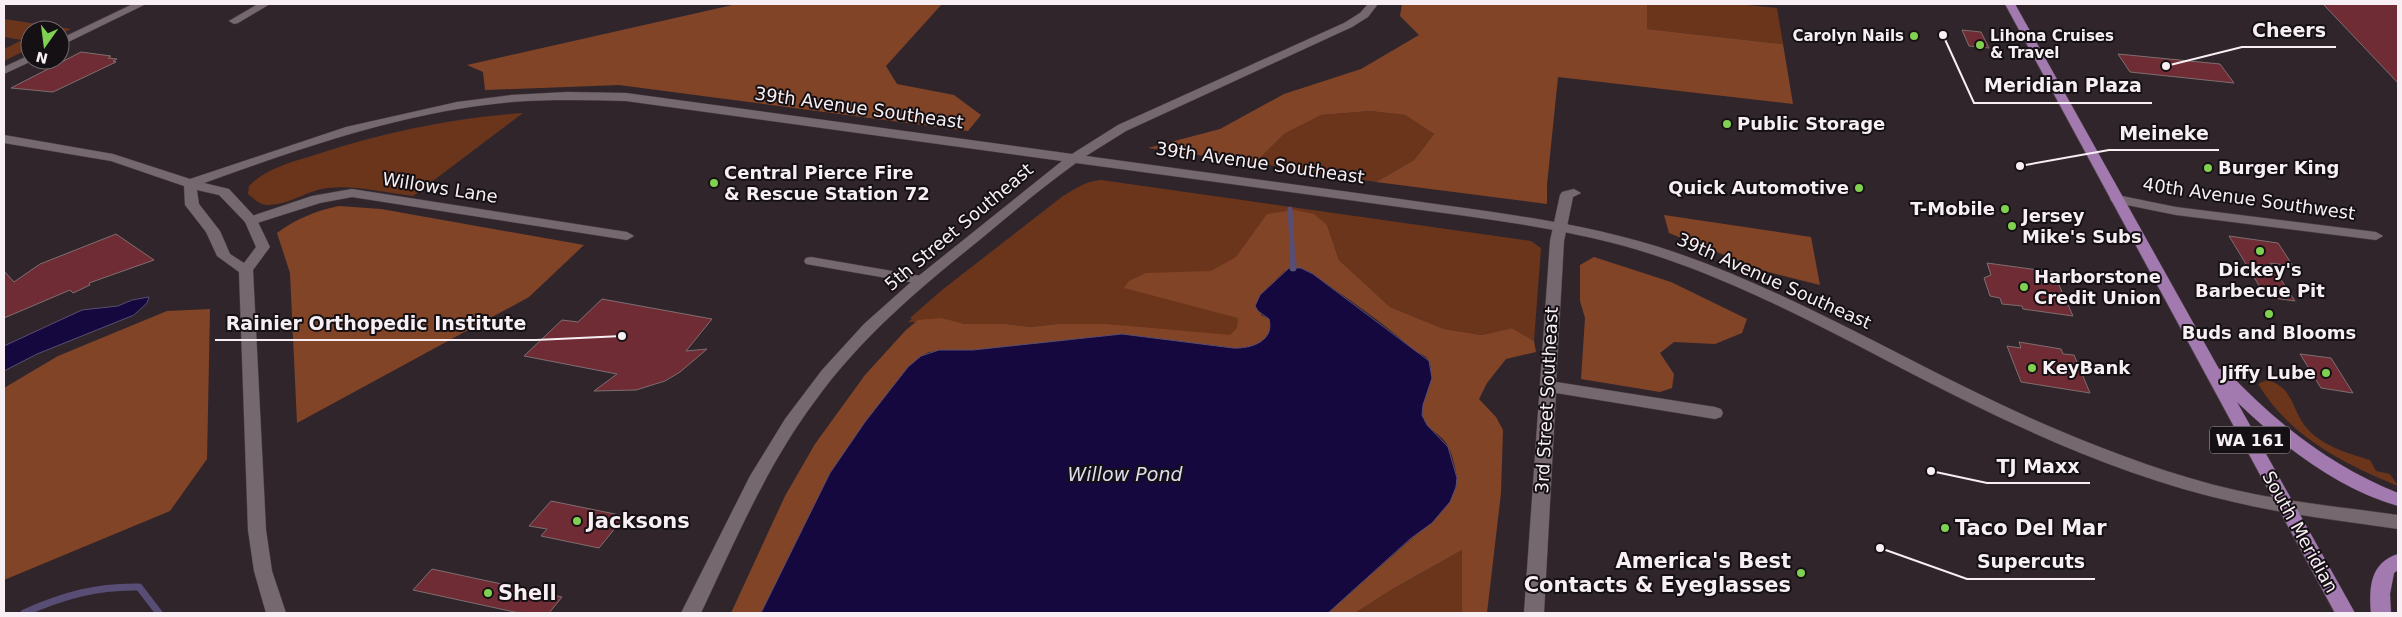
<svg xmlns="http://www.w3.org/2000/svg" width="2402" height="617" viewBox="0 0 2402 617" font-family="'DejaVu Sans',sans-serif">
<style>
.green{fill:#6b351b}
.forest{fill:#824427}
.water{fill:#14083e;stroke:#584d74}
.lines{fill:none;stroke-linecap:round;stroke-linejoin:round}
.stream-far1{stroke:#584d74;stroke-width:5}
.stream{stroke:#584d74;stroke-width:7}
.building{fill:#6f2c35;stroke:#7e6e6f}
.street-casing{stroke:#4a4045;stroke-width:1}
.secondary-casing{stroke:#4a4045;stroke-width:1}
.primary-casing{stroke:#4a4045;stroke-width:1}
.street{fill:#76686f;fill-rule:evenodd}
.secondary{fill:#76686f;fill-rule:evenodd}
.primary{fill:#a27ab0;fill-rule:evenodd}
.poi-dot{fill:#80d051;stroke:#151013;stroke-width:2}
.labels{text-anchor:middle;stroke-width:4;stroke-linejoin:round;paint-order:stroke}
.far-poi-label{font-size:15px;font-weight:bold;fill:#f7eff3;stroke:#151013;text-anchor:end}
.shield{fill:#151013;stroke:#b3acb0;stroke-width:1}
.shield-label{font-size:16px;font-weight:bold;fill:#f7eff3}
.street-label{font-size:18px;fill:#f7eff3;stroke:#151013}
.poi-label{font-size:18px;font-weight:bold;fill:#f7eff3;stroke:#151013;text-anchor:start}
.water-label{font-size:19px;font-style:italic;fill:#dddef1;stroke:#151013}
.near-poi-label{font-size:21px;font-weight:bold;fill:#f7eff3;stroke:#151013;text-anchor:start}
.leader{fill:none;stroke:#f7eff3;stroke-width:2}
.callout-dot{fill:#f7eff3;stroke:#151013;stroke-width:2}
.callout-label{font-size:19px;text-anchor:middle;font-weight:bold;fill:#f7eff3;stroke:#151013;stroke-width:4;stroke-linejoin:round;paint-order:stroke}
</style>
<rect width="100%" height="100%" fill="#31252c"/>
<g class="green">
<path d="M1647,4H1737L1777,8L1783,44L1647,29Z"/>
<path d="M4,19L71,29L60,34V30H30V48L4,61V49L22,40L4,37Z"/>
<path d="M1370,111L1405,115L1434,134L1414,160L1376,182L1255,163L1284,134L1320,115Z"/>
<path d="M523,113L413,196C386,193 355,185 328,188C308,190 289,205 268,205C260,205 254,199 248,194L249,186C266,168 295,161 318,154C385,132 452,118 523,113Z"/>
<path d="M1101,180L1531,241L1541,248L1534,341L1512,328L1482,335L1444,329L1390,307L1339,260L1327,225L1238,339L1107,324H1057L1031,327L1006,324H965L956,322H908L912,319L910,318L942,290L1063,196C1077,188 1085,181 1101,180Z"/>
<path d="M2267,380C2293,387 2291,407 2305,426C2321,446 2347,453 2370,460L2376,471L2390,474L2398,486C2343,463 2290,437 2258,384Z"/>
<path d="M1462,550V613H1355L1391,590Z"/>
</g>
<g class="forest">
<path d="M737,4H942L886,66L897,84L954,95L981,115L968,131L619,85L485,90L483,72L467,65Z"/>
<path d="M1402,4H1647V29L1783,44L1793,104L1558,77L1547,185V204L1376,182L1414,160L1434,134L1405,115L1370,111L1321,115L1284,134L1255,163L1148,148L1220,129L1284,94L1361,69L1419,35L1400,16Z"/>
<path d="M339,206L381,209L584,245L529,297L297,423L290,273L277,233C296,219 315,211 339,206Z"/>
<path d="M1294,210L1314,214L1327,225L1339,260L1390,307L1444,329L1482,335L1512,328L1534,341L1536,352L1506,359L1487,383L1479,399L1496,417L1503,430L1501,493L1487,613H1462V550L1391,590L1355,613H1328L1418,533L1457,478C1455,466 1452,449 1443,439C1436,432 1425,427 1423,417C1418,397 1437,381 1429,361C1426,354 1416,353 1411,348C1382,321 1346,298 1313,274L1308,271H1284L1260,295L1261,315L1269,319C1275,341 1251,349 1233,348L1122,334L973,350H947L929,352L921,356L908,367L865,422L830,473L761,613H731L785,496L815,444L865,375L906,330L918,320L941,318L965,324H1006L1031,327L1057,324H1107L1230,335L1237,328L1238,318L1124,288L1129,281L1146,273L1211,271L1236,257L1267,214Z"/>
<path d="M1664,215L1811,237L1820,285L1764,271L1669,233Z"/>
<path d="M1594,257L1671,282L1747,319L1742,333L1715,344L1674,342L1660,353L1674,374L1672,388L1660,392L1581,379L1585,318L1580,301V265Z"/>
<path d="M210,309L207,459L170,511L4,580V388L58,356L167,311Z"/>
</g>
<g class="water">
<path d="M1289,268H1301L1313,274L1429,361L1432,378L1423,405L1422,415L1427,425L1448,447L1457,478L1456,487L1450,502L1432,523L1410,539L1328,613H761L830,473L865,422L908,367L921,356L939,350H973L1122,334L1233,348C1251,349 1275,341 1269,319L1258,311L1255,306L1260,295Z"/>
<path d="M149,297L147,303L134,315L37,354L4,371V346L82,310L118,306L132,300Z"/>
</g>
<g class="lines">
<path class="stream-far1" d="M1290,209L1293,262"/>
<g class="stream">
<path d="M1293,261V268"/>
<path d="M24,613C62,596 97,586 139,587L159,613"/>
</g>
</g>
<g class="building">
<path d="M2323,4H2398V83Z"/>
<path d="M1962,30L1981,32L1989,48L1969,46Z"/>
<path d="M81,52L111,56L108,58L117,59L113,61L116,62L53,92L11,88Z"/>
<path d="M2118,54L2220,64L2234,83L2130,72Z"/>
<path d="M116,234L154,260L89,283L90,285L73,293L70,290L4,318V271L14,282L40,264Z"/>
<path d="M2229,236L2278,243L2293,266L2270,263L2295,301L2266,297Z"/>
<path d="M1987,263L2053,272L2073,316L2023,309L2022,306L2002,304L2000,298L1990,296L1984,278L1991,275Z"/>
<path d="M602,299L712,319L686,351L707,349L680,372L665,381L636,390L594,391L617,374L524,356L562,320L578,322Z"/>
<path d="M2019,342L2061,349L2063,354L2074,355L2090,393L2021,382L2007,346L2021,348Z"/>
<path d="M2300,354L2331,358L2353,393L2321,388Z"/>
<path d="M551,501L625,516L599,548L541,536L547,529L529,526Z"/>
<path d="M432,569L562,597L549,613H519L413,590Z"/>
</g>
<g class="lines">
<defs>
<g id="street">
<path d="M258,4H270L238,23L234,24L229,21Z"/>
<path d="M352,189L627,232L634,236L627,240L352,197L320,203L251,225L244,221L246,218L312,196Z"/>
<path d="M1574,189L1581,193L1573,197L1564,241L1556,382L1715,407L1721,409L1723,413L1721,417L1715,419L1556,393L1544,613H1524L1550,241L1560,195L1562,192Z"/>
<path d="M2117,195L2176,207L2376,232L2383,236L2376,240L2176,215L2112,202L2110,199L2112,196Z"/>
<path d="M811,257L921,276L928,280L921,284L806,264L804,261L806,258Z"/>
</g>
<g id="secondary">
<path d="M133,4H146L60,46V39Z"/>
<path d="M1368,4H1378L1368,17L1352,27L1126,131L1086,156C1193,171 1300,185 1407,200C1498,213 1590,223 1677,253C1810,299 1929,376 2058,430C2115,454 2174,476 2235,490C2288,502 2343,507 2398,515V529C2343,521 2288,515 2234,502C2153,484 2073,452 1999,417C1888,365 1782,299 1666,259C1583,230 1494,220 1407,208C1297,193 1187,178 1076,163C1044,186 1013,212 982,238C921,287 861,337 815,401C767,465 735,541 701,613H681L750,476L785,419L822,370L864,324L911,282L1062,161L626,101C588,100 550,99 512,102C406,111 304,147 204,183L229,189L256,218L270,247L253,270L266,530L272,571L286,613H266L254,571L248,530L239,272L217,256L206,232L185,205L184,186L111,161L4,143V135L113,154L190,179L346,127L457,102L511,95L567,92L626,93L1072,154L1118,125L1344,23L1360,13ZM197,190L219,195L245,222L256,247L244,263L230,254L220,231L199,204Z"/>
<path d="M30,55V60H34L4,74V67Z"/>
</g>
<g id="primary">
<path d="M2005,4H2015L2219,369L2226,370C2276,423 2330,466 2398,493V506C2336,488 2283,446 2237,402L2355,613H2335Z"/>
<path d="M2398,554V570L2394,573L2390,594L2391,613H2371C2369,587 2370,563 2398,554Z"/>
</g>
</defs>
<use href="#street" class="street-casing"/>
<use href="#secondary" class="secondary-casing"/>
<use href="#primary" class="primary-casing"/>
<use href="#street" class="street"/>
<use href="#secondary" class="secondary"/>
<use href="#primary" class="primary"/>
</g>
<g class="poi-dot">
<circle cx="1914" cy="36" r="5"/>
<circle cx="1980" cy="45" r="5"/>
<circle cx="1727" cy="124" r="5"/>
<circle cx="2208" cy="168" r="5"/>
<circle cx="714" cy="183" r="5"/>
<circle cx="1859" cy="188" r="5"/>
<circle cx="2005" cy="209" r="5"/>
<circle cx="2012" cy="226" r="5"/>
<circle cx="2260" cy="251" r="5"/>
<circle cx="2024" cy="287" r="5"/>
<circle cx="2269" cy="314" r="5"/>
<circle cx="2032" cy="368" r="5"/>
<circle cx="2326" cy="373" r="5"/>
<circle cx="577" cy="521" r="5"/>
<circle cx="1945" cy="528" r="5"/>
<circle cx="1801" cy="573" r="5"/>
<circle cx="488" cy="593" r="5"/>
</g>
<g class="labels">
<g class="far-poi-label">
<text x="1904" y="41">Carolyn Nails</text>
<text x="1990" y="41" text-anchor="start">Lihona Cruises<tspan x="1990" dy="17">&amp; Travel</tspan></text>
</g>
<rect class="shield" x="2210" y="426.5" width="80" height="27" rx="4"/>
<g class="shield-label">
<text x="2250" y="446">WA 161</text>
</g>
<g class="street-label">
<text transform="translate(859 108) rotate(8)" y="6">39th Avenue Southeast</text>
<text transform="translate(1260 163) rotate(8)" y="6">39th Avenue Southeast</text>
<text transform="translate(440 188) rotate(9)" y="6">Willows Lane</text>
<text transform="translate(2249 199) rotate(8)" y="6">40th Avenue Southwest</text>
<text transform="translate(959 227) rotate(-40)" y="6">5th Street Southeast</text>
<text transform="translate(1774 281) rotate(24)" y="6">39th Avenue Southeast</text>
<text transform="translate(1547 400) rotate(-87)" y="6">3rd Street Southeast</text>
<text transform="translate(2300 532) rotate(61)" y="6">South Meridian</text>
</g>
<g class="poi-label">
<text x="1737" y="130">Public Storage</text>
<text x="2218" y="174">Burger King</text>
<text x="724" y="179">Central Pierce Fire<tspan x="724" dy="21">&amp; Rescue Station 72</tspan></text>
<text x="1849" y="194" text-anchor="end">Quick Automotive</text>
<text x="1995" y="215" text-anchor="end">T-Mobile</text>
<text x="2022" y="222">Jersey<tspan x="2022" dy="21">Mike's Subs</tspan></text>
<text x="2260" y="276" text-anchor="middle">Dickey's<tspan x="2260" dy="21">Barbecue Pit</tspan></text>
<text x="2034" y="283">Harborstone<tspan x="2034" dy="21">Credit Union</tspan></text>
<text x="2269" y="339" text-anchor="middle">Buds and Blooms</text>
<text x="2042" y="374">KeyBank</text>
<text x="2316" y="379" text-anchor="end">Jiffy Lube</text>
</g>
<g class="water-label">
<text x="1125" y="481">Willow Pond</text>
</g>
<g class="near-poi-label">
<text x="587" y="528">Jacksons</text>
<text x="1955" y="535">Taco Del Mar</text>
<text x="1791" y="568" text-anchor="end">America's Best<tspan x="1791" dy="24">Contacts &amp; Eyeglasses</tspan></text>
<text x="498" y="600">Shell</text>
</g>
</g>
<path class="leader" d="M2166 66L2242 47H2336M1943 35L1974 103H2152M2020 166L2109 150H2219M622 336L536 340H215M1931 471L1987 483H2090M1880 548L1967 579H2095"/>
<g class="callout-dot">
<circle cx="2166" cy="66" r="5"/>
<circle cx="1943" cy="35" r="5"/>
<circle cx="2020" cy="166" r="5"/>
<circle cx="622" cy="336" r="5"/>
<circle cx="1931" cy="471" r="5"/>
<circle cx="1880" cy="548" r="5"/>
</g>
<g class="callout-label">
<text x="2289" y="37">Cheers</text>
<text x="2063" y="92">Meridian Plaza</text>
<text x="2164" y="140">Meineke</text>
<text x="376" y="330">Rainier Orthopedic Institute</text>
<text x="2038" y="473">TJ Maxx</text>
<text x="2031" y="568">Supercuts</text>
</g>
<rect width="2402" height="617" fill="none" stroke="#f7eff3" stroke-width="10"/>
<g transform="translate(45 45) rotate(194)"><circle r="24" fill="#151013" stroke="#6f696d"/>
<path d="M0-4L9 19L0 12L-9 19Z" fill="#80d051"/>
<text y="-8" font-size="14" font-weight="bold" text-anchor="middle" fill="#f7eff3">N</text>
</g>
</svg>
